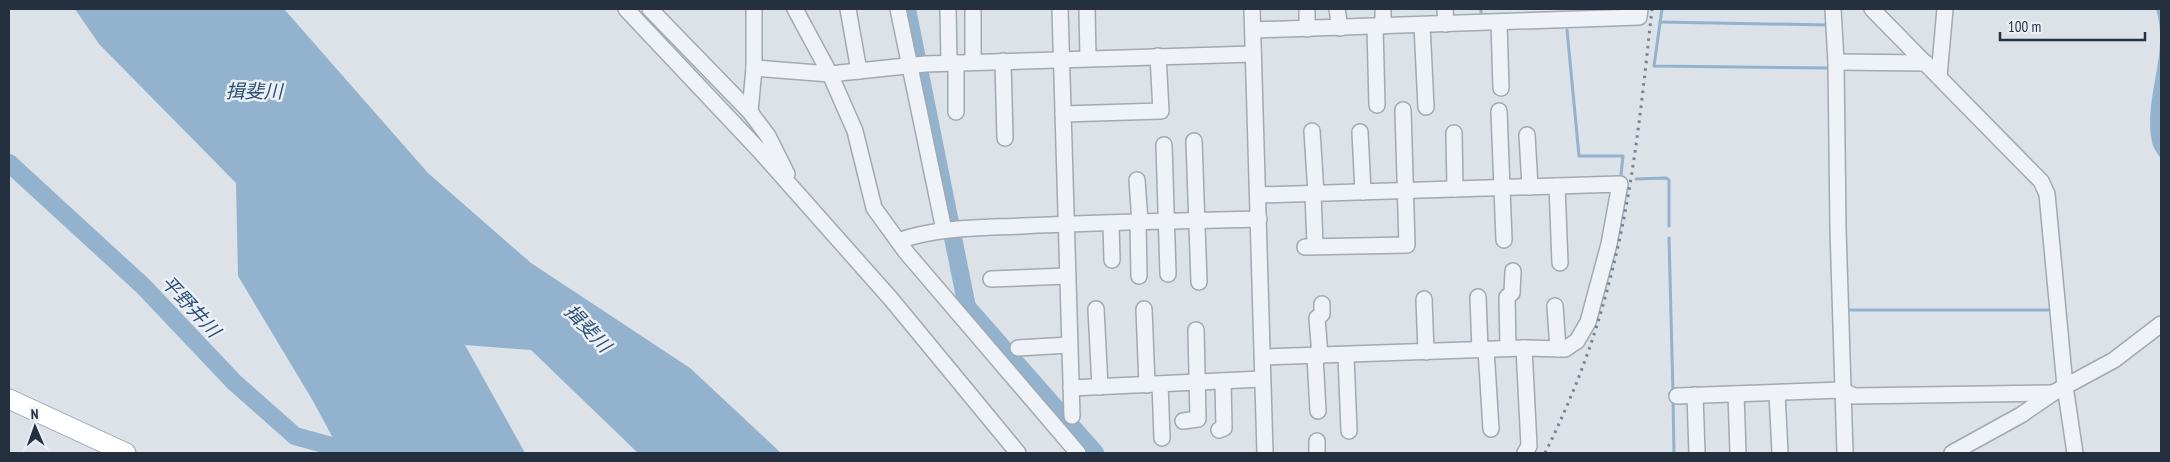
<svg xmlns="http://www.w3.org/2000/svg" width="2170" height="462" viewBox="0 0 2170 462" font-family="'PT Sans Narrow','Noto Sans JP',sans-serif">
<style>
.water{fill:#93b2cd}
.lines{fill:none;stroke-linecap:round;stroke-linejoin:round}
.stream{stroke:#93b2cd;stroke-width:3}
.river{stroke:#93b2cd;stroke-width:18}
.minor-casing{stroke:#a1a9b2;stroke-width:18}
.major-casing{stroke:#9aa6b5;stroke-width:21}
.minor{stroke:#eff2f6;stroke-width:15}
.major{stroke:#fff;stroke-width:19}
.rail{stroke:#748293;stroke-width:3;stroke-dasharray:2.5 5;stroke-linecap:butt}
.labels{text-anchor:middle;stroke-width:5;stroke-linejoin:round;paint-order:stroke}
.water-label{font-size:19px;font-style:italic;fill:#2b5178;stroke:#ecf0f6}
</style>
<rect width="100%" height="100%" fill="#dce2e8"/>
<g class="water">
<path d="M75,9H284L428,173L531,263L690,368L781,453H638L531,350L465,345L525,453H341L313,401L238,276L236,183L99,44Z"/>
<path d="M2156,9H2161V159C2158,154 2153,148 2152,142C2143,98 2170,53 2156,9Z"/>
</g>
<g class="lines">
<g class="stream">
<path d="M1481,9V18"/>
<path d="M1662,9L1654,66L1830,68"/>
<path d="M1660,22L1828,25"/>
<path d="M1567,30L1579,156H1623L1621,175"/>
<path d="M1636,179L1666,178L1669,180V226"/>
<path d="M1669,238L1673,393"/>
<path d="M1847,310H2051"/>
<path d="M1673,399L1674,453"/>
</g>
<g class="river">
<path d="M907,9L967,307L1095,453"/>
<path d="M9,163L143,286L234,382L295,436L357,453"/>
</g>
<defs>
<g id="minor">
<path d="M626,9L758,149L891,299L1018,453"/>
<path d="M650,9L750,112L768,136L787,174"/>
<path d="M795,9L830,74L855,131L874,208L906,252L1078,453"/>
<path d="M848,9L859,71"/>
<path d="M898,9L944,230"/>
<path d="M948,9L949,63"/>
<path d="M973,9V62"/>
<path d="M1060,9L1072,416"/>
<path d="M1087,9L1088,58"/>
<path d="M1252,9L1265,453"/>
<path d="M1307,9V29"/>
<path d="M1337,9L1340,28"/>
<path d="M1445,9L1446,24"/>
<path d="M1833,9L1836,62L1838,229L1845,453"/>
<path d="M1872,9L2029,169L2041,181L2047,194L2065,386L2075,453"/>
<path d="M1499,22L1501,88"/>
<path d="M1422,25L1426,107"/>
<path d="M1383,26V9"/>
<path d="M1375,27L1377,105"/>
<path d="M1253,30L1639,17L1640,9"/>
<path d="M1003,61L1005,138"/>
<path d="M1836,62L1926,63"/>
<path d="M956,63V112"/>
<path d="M754,68L830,74L925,64L1253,54"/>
<path d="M1939,76L1945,9"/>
<path d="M1499,111L1504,240"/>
<path d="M750,112L754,68V9"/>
<path d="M1063,114L1161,111L1158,56"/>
<path d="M1312,131L1316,194"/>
<path d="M1360,132L1363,192"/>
<path d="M1454,133L1455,189"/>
<path d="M1527,135L1530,187"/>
<path d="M1194,141L1199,282"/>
<path d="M1164,145L1168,274"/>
<path d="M1137,180L1140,222"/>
<path d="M1557,186L1560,263"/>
<path d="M1313,194L1315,245"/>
<path d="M1259,195L1620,184L1609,244L1588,322L1577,341L1565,349L1524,348L1263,357"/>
<path d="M1138,222L1139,276"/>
<path d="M1111,223L1112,260"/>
<path d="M898,241C938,227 980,228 1022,226C1101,222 1180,221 1259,219"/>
<path d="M1305,247L1407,245L1403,110"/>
<path d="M991,279L1067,276"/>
<path d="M1478,297L1480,350"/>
<path d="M1424,299L1426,352"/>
<path d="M1555,306L1558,349"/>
<path d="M1096,309L1100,387"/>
<path d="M1144,309L1147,385"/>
<path d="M1018,348L1069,345"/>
<path d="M1508,348L1507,297L1512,293L1513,271"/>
<path d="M1524,348L1529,446L1525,453"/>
<path d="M1486,349L1491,429"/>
<path d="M1315,356L1318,411"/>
<path d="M1320,356L1317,318L1322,314V304"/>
<path d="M1346,356L1349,431"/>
<path d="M1160,384L1162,438"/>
<path d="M1071,388L1262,379"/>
<path d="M1777,393L1780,453"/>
<path d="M1736,394L1738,453"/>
<path d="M1695,395L1697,453"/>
<path d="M1677,396L1842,390L1854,396L2053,393"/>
<path d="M1183,421L1198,419L1196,330"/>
<path d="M1219,430L1224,428L1223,381"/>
<path d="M1317,441V453"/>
<path d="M1952,453L2021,415L2053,393L2114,360L2161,324"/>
</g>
<path id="major" d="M9,399L126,453"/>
</defs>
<use href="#minor" class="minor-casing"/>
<use href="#major" class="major-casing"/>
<use href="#minor" class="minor"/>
<use href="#major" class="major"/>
<path class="rail" d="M1545,453C1572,399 1594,342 1609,283C1633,194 1642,100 1652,9"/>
</g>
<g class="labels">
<g class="water-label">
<text x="254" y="98">揖斐川</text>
<text transform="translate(191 306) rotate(47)" y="7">平野井川</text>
<text transform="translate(588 328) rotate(46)" y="7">揖斐川</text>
</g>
</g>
<rect width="2170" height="462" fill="none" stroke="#243040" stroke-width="20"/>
<g transform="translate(35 427) rotate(358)" stroke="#ecf0f6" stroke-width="4" paint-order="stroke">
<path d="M0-4L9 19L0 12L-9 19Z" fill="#243040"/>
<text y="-8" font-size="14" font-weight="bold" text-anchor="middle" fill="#243040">N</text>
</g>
<path d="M2000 32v8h145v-8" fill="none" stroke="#243040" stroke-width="2.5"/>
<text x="2008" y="32" font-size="15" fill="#243040" stroke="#ecf0f6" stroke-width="4" paint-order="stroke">100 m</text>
</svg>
